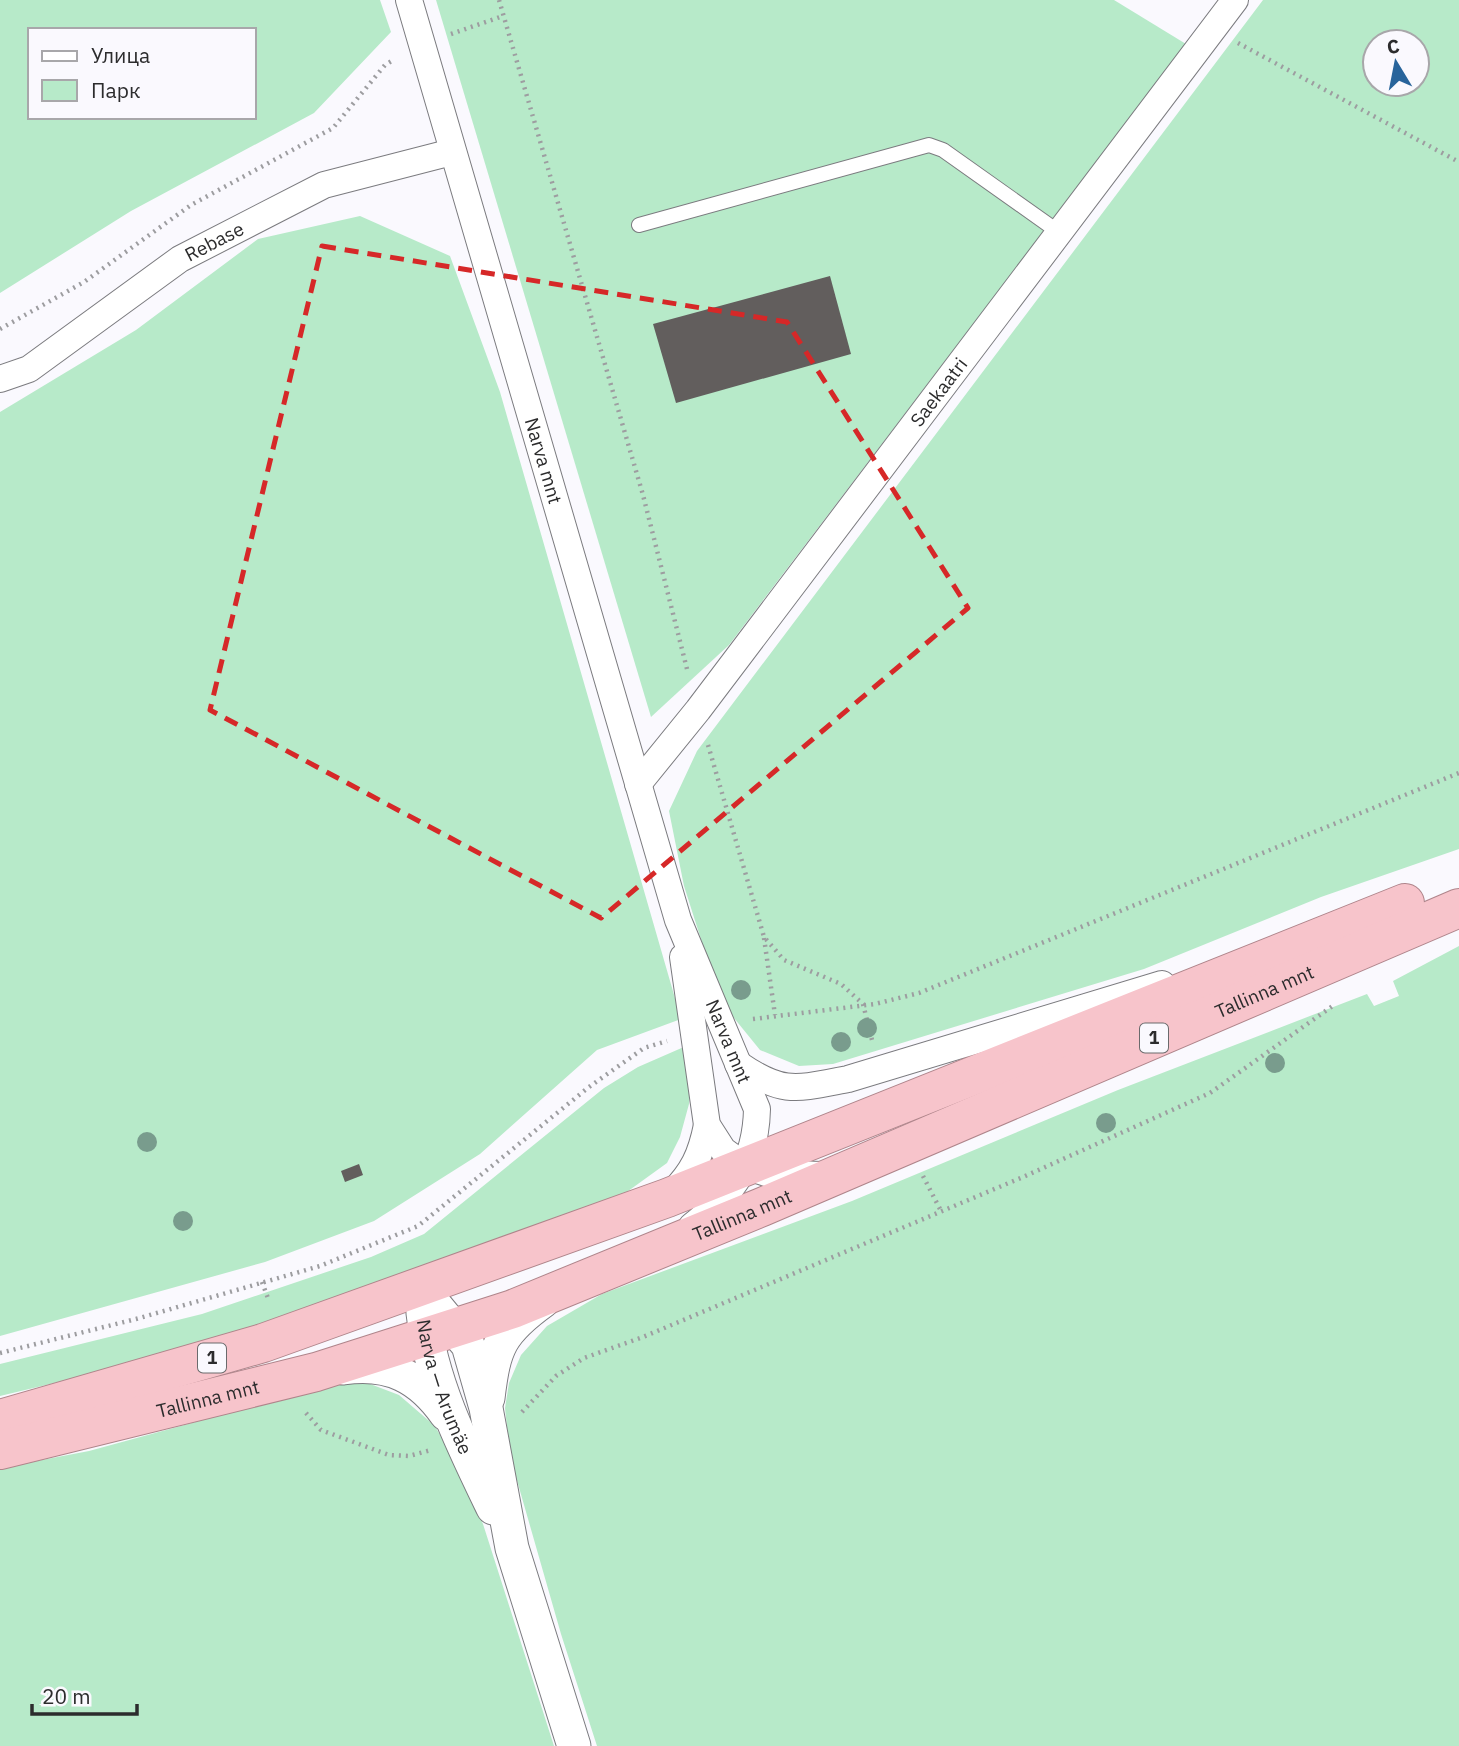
<svg xmlns="http://www.w3.org/2000/svg" width="1459" height="1746" viewBox="0 0 1459 1746" font-family="'IBM Plex Sans',sans-serif">
<style>
.green{fill:#b7eac9;fill-rule:evenodd}
.building{fill:#625e5d}
.lines{fill:none;stroke-linecap:round;stroke-linejoin:round}
.service-casing{stroke:#7b7b7f;stroke-width:16}
.minor-casing{stroke:#7b7b7f;stroke-width:28}
.tertiary-casing{stroke:#7b7b7f;stroke-width:35}
.trunk-casing{stroke:#af858b;stroke-width:40}
.path{stroke:#9d9da0;stroke-width:4.5;stroke-dasharray:2 5;stroke-linecap:butt}
.service{stroke:#fff;stroke-width:14}
.minor{stroke:#fff;stroke-width:26}
.tertiary{stroke:#fff;stroke-width:33}
.trunk{stroke:#f7c4cb;stroke-width:38}
.tree{fill:#799c8d}
.marked{fill:none;stroke:#d62828;stroke-width:5;stroke-dasharray:14 9;stroke-linejoin:round}
.labels{text-anchor:middle;stroke-width:7;stroke-linejoin:round;paint-order:stroke}
.shield{fill:#faf9fe;stroke:#6a6a6c;stroke-width:2}
.shield-label{font-size:18px;font-weight:bold;fill:#2c2c2d}
.street-label{font-size:19px;fill:#2c2c2d;stroke:#faf9fe}
</style>
<rect width="100%" height="100%" fill="#faf9fe"/>
<g class="green">
<path d="M0,0H380L391,32L314,113L131,211L0,293ZM30,30H254V117H30Z"/>
<path d="M436,0H1114L1186,44L729,645L651,717Z"/>
<path d="M1263,0H1459V849L1321,897L1144,969L833,1064L799,1066L760,1050L721,1002L684,886L669,811L697,751ZM1375,42H1417V84H1375Z"/>
<path d="M360,216L450,256L500,392L681,1019L597,1050L480,1154L374,1221L265,1262L0,1336V412L136,330L258,239Z"/>
<path d="M1459,946V1746H597L561,1634L510,1456L505,1408L509,1383L521,1355L547,1326L602,1294L852,1201L1118,1090L1367,994L1374,1006L1399,996L1393,981Z"/>
<path d="M693,1043L689,1104L680,1137L667,1163L606,1207L250,1329L113,1369L0,1396V1364L202,1314L371,1257L424,1234L604,1088L638,1067Z"/>
<path d="M365,1382L399,1395L435,1426L454,1460L483,1524L554,1746H0V1468L89,1451L335,1384Z"/>
</g>
<g class="building">
<path d="M830,276L851,354L676,403L653,324Z"/>
<path d="M359,1164L363,1175L345,1182L341,1171Z"/>
</g>
<g class="lines">
<defs>
<path id="service" d="M639,225L929,145L943,150L1060,233"/>
<g id="minor">
<path id="s1" d="M409,0L678,920L757,1109C756,1162 733,1194 692,1226"/>
<path id="s2" d="M0,379L29,369L180,259L324,185L452,152"/>
<path id="s3" d="M638,784L698,710L1235,0"/>
<path d="M683,957L707,1125L723,1150L745,1166L766,1173L821,1175"/>
<path d="M738,1064C783,1095 796,1089 848,1079L1162,984"/>
<path d="M672,1193C693,1172 701,1155 707,1125"/>
</g>
<g id="tertiary">
<path d="M421,1288L468,1345L486,1408L512,1548L574,1746"/>
<path id="s4" d="M423,1313C431,1382 463,1446 493,1508"/>
<path d="M343,1368C389,1361 420,1377 446,1414"/>
<path d="M488,1398C494,1347 500,1332 543,1301"/>
</g>
<g id="trunk">
<path d="M0,1419L263,1343L667,1198L1405,903"/>
<path id="s5" d="M0,1450L316,1372L513,1309L762,1207L1459,908"/>
</g>
</defs>
<use href="#service" class="service-casing"/>
<use href="#minor" class="minor-casing"/>
<use href="#tertiary" class="tertiary-casing"/>
<use href="#trunk" class="trunk-casing"/>
<g class="path">
<path d="M499,0L643,495L688,673"/>
<path d="M451,34L503,16"/>
<path d="M1238,43L1459,162"/>
<path d="M0,329L84,282L191,205L333,128L385,65L395,59"/>
<path d="M708,745L764,937L784,960L841,984L863,1004L872,1040"/>
<path d="M764,938L775,1015"/>
<path d="M753,1019L875,1004L919,993L1459,773"/>
<path d="M923,1176L941,1211"/>
<path d="M262,1282L269,1301"/>
<path d="M0,1353L136,1319L320,1266L418,1226L589,1087L644,1048L667,1041"/>
<path d="M522,1412L556,1376L584,1358L643,1337L1023,1177L1210,1093L1334,1005"/>
<path d="M306,1413L321,1430L389,1455L409,1456L431,1450"/>
</g>
<use href="#service" class="service"/>
<use href="#minor" class="minor"/>
<use href="#tertiary" class="tertiary"/>
<use href="#trunk" class="trunk"/>
</g>
<g class="tree">
<circle cx="741" cy="990" r="10"/>
<circle cx="867" cy="1028" r="10"/>
<circle cx="841" cy="1042" r="10"/>
<circle cx="1275" cy="1063" r="10"/>
<circle cx="1106" cy="1123" r="10"/>
<circle cx="147" cy="1142" r="10"/>
<circle cx="183" cy="1221" r="10"/>
</g>
<path class="marked" d="M322,246L787,322L968,608L601,918L210,710Z"/>
<g class="labels">
<g class="shield">
<rect x="1140" y="1023.5" width="28" height="29" rx="5"/>
<rect x="198" y="1343.5" width="28" height="29" rx="5"/>
</g>
<g class="shield-label">
<text x="1154" y="1044">1</text>
<text x="212" y="1364">1</text>
</g>
<g class="street-label">
<text dy="7" stroke="none"><textPath href="#s2" startOffset="256">Rebase</textPath></text>
<text dy="7" stroke="none"><textPath href="#s3" startOffset="494">Saekaatri</textPath></text>
<text dy="7" stroke="none"><textPath href="#s1" startOffset="480">Narva mnt</textPath></text>
<text dy="7" stroke="none"><textPath href="#s5" startOffset="1348">Tallinna mnt</textPath></text>
<text dy="7" stroke="none"><textPath href="#s1" startOffset="1090">Narva mnt</textPath></text>
<text dy="7" stroke="none"><textPath href="#s5" startOffset="780">Tallinna mnt</textPath></text>
<text dy="7" stroke="none"><textPath href="#s4" startOffset="77">Narva — Arumäe</textPath></text>
<text dy="7" stroke="none"><textPath href="#s5" startOffset="214">Tallinna mnt</textPath></text>
</g>
</g>
<rect x="28" y="28" width="228" height="91" fill="#faf9fe" stroke="#a8a7aa" stroke-width="2"/>
<rect x="42" y="51" width="35" height="10" fill="#ffffff" stroke="#a8a7aa" stroke-width="2"/>
<text x="91" y="63" font-size="21" fill="#2c2c2d">Улица</text>
<rect x="42" y="80" width="35" height="21" fill="#b7eac9" stroke="#a8a7aa" stroke-width="2"/>
<text x="91" y="98" font-size="21" fill="#2c2c2d">Парк</text>
<g transform="translate(1396 63) rotate(350)"><circle r="33" fill="#faf9fe" stroke="#a8a7aa" stroke-width="2"/>
<path d="M0-5L12 26L0 18L-12 26Z" fill="#28649b"/>
<text y="-10" font-size="19" font-weight="bold" text-anchor="middle" fill="#2c2c2d">С</text>
</g>
<path d="M32 1704v10h105v-10" fill="none" stroke="#2c2c2d" stroke-width="3.5"/>
<text x="42" y="1704" font-size="21" fill="#2c2c2d" stroke="#faf9fe" stroke-width="5" paint-order="stroke">20 m</text>
</svg>
